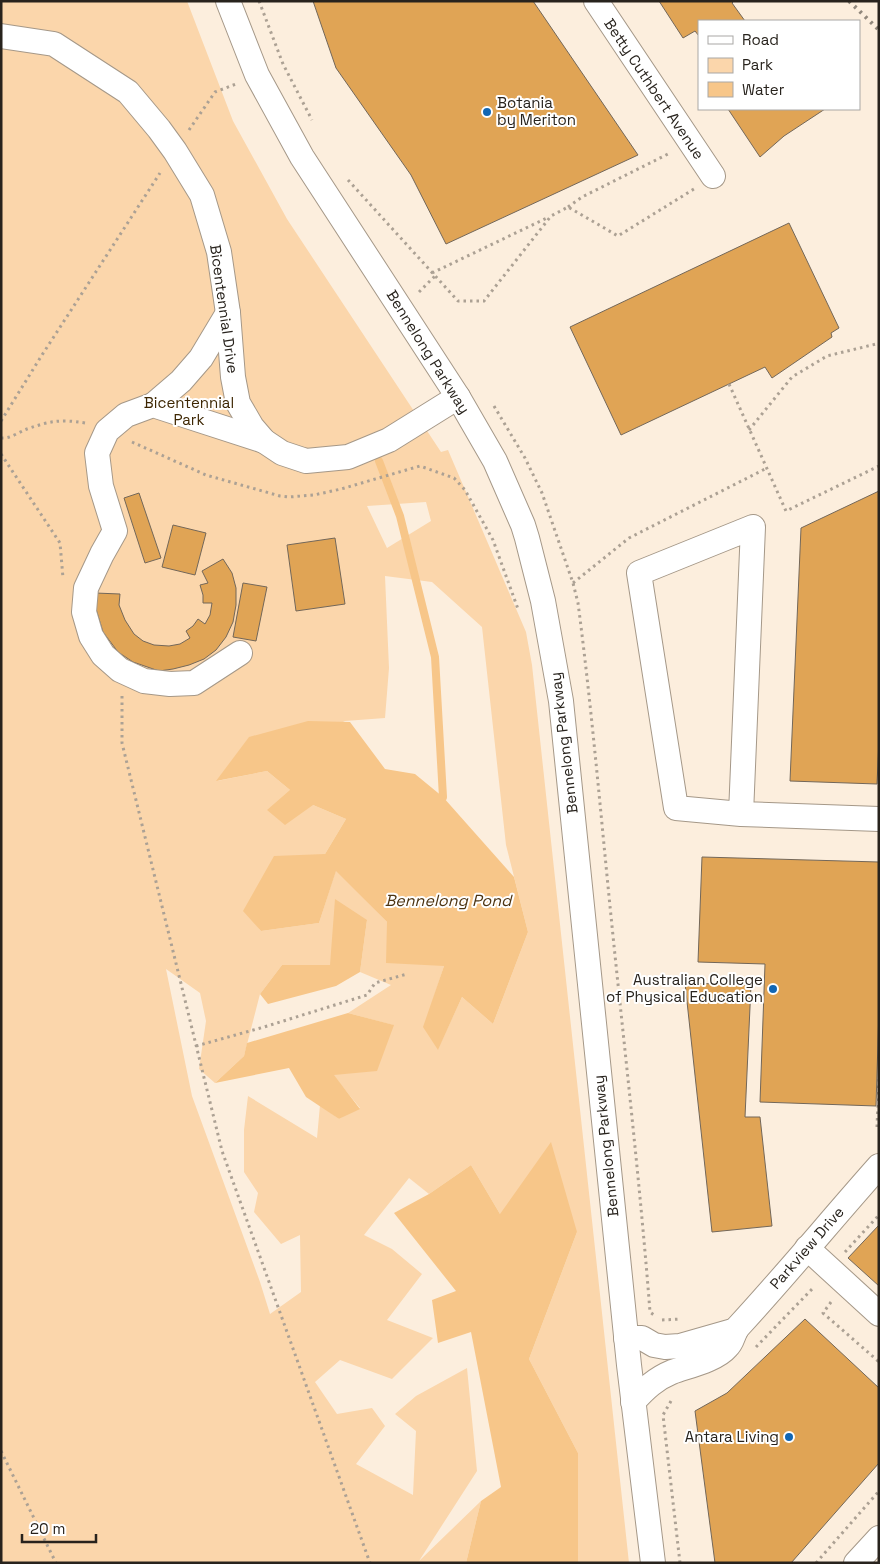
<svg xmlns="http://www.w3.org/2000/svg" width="880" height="1564" viewBox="0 0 880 1564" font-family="'Space Grotesk',sans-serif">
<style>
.green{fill:#fbd6ab;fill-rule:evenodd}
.water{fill:#f7c689}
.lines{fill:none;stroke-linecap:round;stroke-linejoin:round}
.stream{stroke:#f7c689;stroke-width:8}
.building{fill:#e0a455;stroke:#736759}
.minor-casing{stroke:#a59888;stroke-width:26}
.path{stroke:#aca194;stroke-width:3;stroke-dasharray:2.5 4;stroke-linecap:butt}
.minor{stroke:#fff;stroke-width:24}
.rail{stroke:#91887c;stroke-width:4;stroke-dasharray:2.5 5;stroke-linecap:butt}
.poi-dot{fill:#1166b4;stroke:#fff;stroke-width:2}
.labels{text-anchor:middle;stroke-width:4;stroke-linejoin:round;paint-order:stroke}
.street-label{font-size:15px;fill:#28231d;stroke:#fff}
.poi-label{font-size:15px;fill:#28231d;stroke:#fff;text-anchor:end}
.park-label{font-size:15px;fill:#3d2602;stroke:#fff}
.water-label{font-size:16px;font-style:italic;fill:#4d3412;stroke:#fff}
</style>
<rect width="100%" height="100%" fill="#fceedd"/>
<path class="green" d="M1,1H187L233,121L287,219L441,452L448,450L526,632L532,665L629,1563H578V1453L529,1359L577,1232L500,1214L471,1165L429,1194L409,1178L364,1235L392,1249L422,1274L387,1320L433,1338L392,1379L340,1360L315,1382L337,1414L372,1408L385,1426L356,1464L413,1495L416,1431L395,1414L416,1396L467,1368L477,1471L419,1561L481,1501L466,1563H1ZM426,502L431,521L387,548L367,506ZM385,576L432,582L482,627L506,845L528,932L493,1024L462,997L438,1049L424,1027L444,966L387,922L336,870L319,923L261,931L244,910L325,854L346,819L313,805L290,790L267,771L217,781L345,721L385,718L389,668ZM367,920L360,972L391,985L348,1013L393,1025L333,1075L360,1108L339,1119L320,1105L317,1138L248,1096L244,1130V1172L258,1193L254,1212L281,1244L300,1235L301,1292L270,1314L260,1282L192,1096L166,969L200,993L206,1021L199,1069L215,1083L244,1056L260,994L282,965H330Z"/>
<g class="water">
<path d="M308,721L350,722L385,769L415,774L443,797L514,877L528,932L493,1024L462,997L438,1050L423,1027L444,966L386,963L387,922L336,871L319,923L261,931L243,911L274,856L325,854L346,819L313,805L285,825L267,810L290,790L267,771L216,781L249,737Z"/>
<path d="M335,899L367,920L360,972L336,986L268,1004L260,994L282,965H330Z"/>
<path d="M348,1013L394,1025L377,1071L334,1075L360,1109L339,1119L306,1097L289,1068L215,1083L244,1056L247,1043Z"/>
<path d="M551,1142L577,1232L529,1359L578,1453V1563H466L481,1501L501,1487L471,1332L438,1343L432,1300L456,1291L394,1213L429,1194L471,1165L500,1214Z"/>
</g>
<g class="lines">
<path class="stream" d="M379,461L400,516L435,657L443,797"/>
</g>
<g class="building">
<path d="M313,1H533L638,155L446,244L411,175L336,68Z"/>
<path d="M659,1H734L732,3L745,21H699V36L695,31L683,38Z"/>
<path d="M728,109H825L784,136L760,157Z"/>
<path d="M789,223L839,328L831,333L832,337L772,378L765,367L621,435L570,327Z"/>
<path d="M879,491V740L877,784L790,781L801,528Z"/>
<path d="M139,493L161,558L145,563L124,498Z"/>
<path d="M173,525L206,533L195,575L162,567Z"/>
<path d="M335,538L345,604L296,611L287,545Z"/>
<path d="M223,559L232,573L236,588V605L233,622L226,637L216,650L204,659L189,665L173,669L159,671L133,662L118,652L103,632L95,606V593L120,594L119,605L125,620L134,634L143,641L154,645L169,646L180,644L190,638L186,631L193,626L198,619L205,624L210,615L212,603H203V595L200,585L208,583L202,571Z"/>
<path d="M243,583L267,587L256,641L233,637Z"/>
<path d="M702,857L879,862V1009L876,1106L760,1102L765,964L698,962Z"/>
<path d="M685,983L751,985L745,1117H760L772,1226L712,1232Z"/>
<path d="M879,1225V1286L848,1258Z"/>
<path d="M805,1319L879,1388V1463L791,1563H715L695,1411L727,1393Z"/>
</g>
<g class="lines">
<defs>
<g id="minor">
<path d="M228,1L257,75L302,157L458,397L495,461L523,525L527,538L543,601L561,701L629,1365L653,1563"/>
<path d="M596,1L713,176"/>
<path d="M1,36L54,44L128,92L159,129L175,151L202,195L219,252L228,313L233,377L238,403L252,427L264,441L282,453L306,461L348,457L389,440L458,397"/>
<path d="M153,405L181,381L201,358L228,313"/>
<path d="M240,653L194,683L170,684L144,681L120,670L103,655L91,636L84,612L86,588L102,554L115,531L101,486L97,453L107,431L126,415L153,405L264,441"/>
<path d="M741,814L753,527L639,573L676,808L741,814L879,819"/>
<path d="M807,1248L879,1314"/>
<path d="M626,1338H642L654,1345L665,1347L680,1346L736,1330"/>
<path d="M633,1402C645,1389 655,1379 672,1372C688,1366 716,1360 727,1347C733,1342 733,1333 738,1327C786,1275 831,1220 879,1166"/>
<path d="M856,1563L879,1538"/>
</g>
</defs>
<use href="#minor" class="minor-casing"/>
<g class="path">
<path d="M259,1L283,64L312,120"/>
<path d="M189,130L215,92L236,84"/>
<path d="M348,180L458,301H484L551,216L568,207L618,236L694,189"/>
<path d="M568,207L582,197L670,153"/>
<path d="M432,273L549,217"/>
<path d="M419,292L435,276"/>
<path d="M729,384L786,511L879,466"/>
<path d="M494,406L525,458L542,493L573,583L578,603C592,710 601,818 612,926C625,1054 640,1183 650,1312L654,1315"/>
<path d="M1,421L42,355L160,173"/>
<path d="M749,430L792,377L827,356L876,344L879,345"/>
<path d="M1,438C10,439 19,432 27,429C50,421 60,419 85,423"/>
<path d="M132,442L206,475L280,496L289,497L314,495L341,489L420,466L454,478L465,490L493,540L518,609L519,608"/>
<path d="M1,454L60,543L63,578"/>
<path d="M573,583L629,538L767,468"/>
<path d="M122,696V743L222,1151L370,1563"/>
<path d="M196,1046L264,1027L367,995L375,983L407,974"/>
<path d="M877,1127L879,1075"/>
<path d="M845,1252L879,1215"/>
<path d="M831,1302L823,1313L878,1361L879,1360"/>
<path d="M662,1320L680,1319"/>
<path d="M756,1347L814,1287"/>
<path d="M671,1401L663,1415L680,1563"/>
<path d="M1,1451L56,1563"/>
<path d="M816,1563L879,1491"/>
</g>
<use href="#minor" class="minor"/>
<path class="rail" d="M849,1L879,30"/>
</g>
<g class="poi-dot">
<circle cx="487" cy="112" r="5"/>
<circle cx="773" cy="989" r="5"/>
<circle cx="789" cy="1437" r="5"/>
</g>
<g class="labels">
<g class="street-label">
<text transform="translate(654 89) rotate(56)" y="5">Betty Cuthbert Avenue</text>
<text transform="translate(224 309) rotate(82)" y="5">Bicentennial Drive</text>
<text transform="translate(428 352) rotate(58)" y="5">Bennelong Parkway</text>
<text transform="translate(564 743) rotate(-97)" y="5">Bennelong Parkway</text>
<text transform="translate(606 1146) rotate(-96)" y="5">Bennelong Parkway</text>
<text transform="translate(807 1248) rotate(-49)" y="5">Parkview Drive</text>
</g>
<g class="poi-label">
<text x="497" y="108" text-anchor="start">Botania<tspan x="497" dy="17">by Meriton</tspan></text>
<text x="763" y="985">Australian College<tspan x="763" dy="17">of Physical Education</tspan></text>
<text x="779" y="1442">Antara Living</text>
</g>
<g class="park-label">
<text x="189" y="408">Bicentennial<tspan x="189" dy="17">Park</tspan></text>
</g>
<g class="water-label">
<text x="448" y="906">Bennelong Pond</text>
</g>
</g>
<rect width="880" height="1564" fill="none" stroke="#28231d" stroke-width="5"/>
<rect x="698" y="20" width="162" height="90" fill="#ffffff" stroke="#a9a7a5"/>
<rect x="708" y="36" width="25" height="8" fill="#ffffff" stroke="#a9a7a5"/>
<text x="742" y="45" font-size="15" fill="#28231d">Road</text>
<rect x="708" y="58" width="25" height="15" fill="#fbd6ab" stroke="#a9a7a5"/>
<text x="742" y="70" font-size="15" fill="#28231d">Park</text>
<rect x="708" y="82" width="25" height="15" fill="#f7c689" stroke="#a9a7a5"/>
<text x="742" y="95" font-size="15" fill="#28231d">Water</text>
<path d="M22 1534v8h74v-8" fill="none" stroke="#28231d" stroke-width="2.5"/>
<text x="30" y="1534" font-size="15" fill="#28231d" stroke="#ffffff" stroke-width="4" paint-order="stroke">20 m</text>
</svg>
